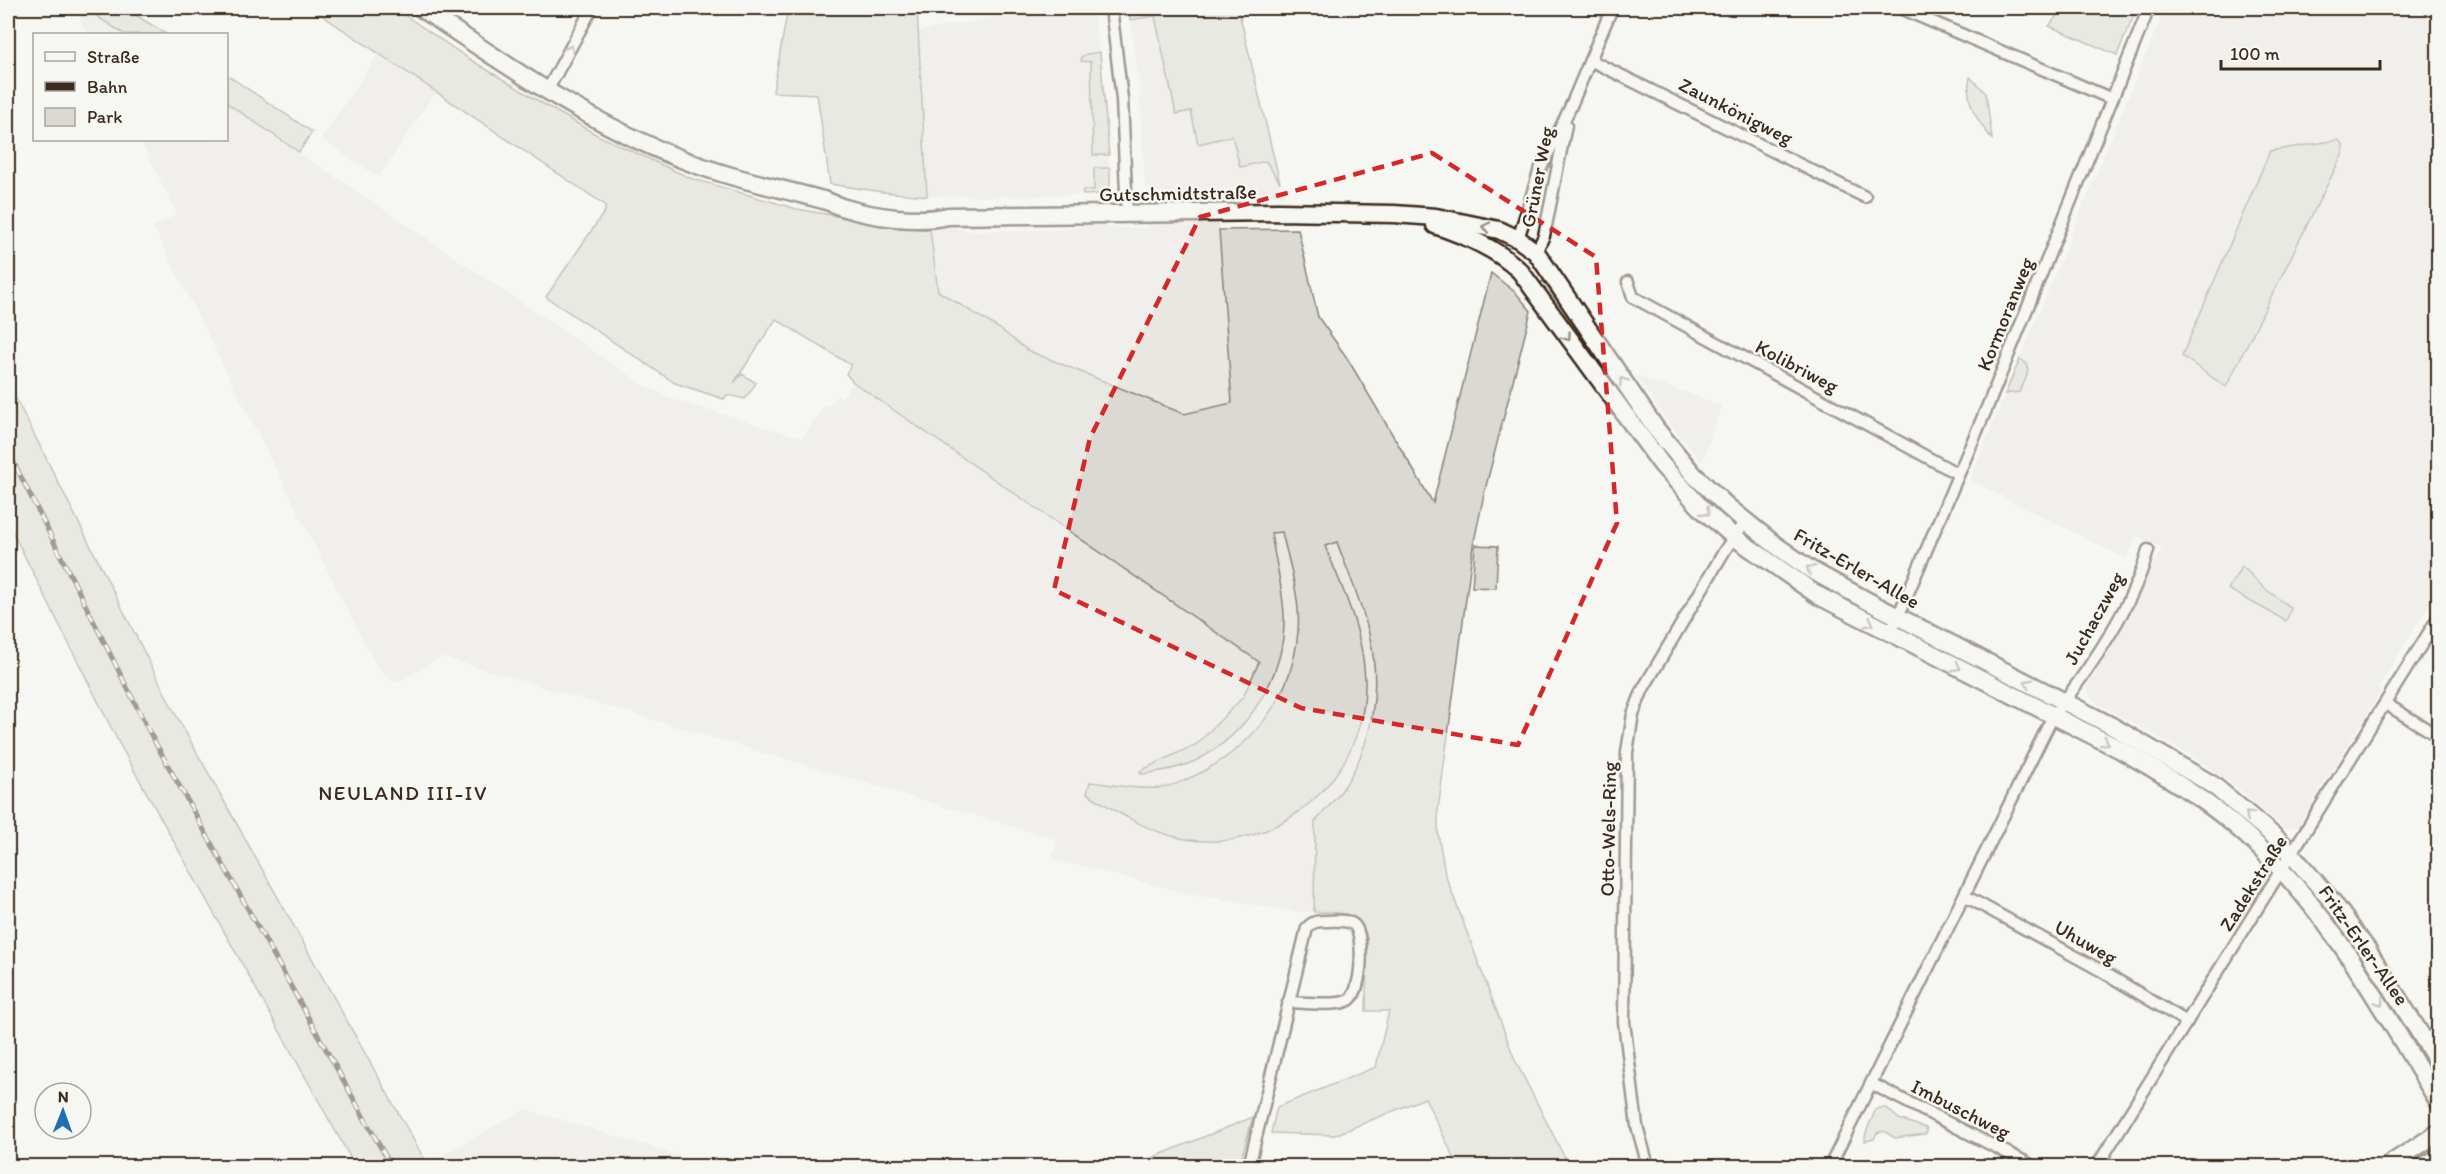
<svg xmlns="http://www.w3.org/2000/svg" width="2446" height="1174" viewBox="0 0 2446 1174" font-family="Itim,sans-serif">
<style>
.built{fill:#e8e7e2}
.green{fill:#dad9d3;stroke:#8a8278;stroke-width:1.5}
.lines{fill:none;stroke-linecap:round;stroke-linejoin:round}
.street-casing{stroke:#3b2a1e;stroke-width:15}
.secondary-casing{stroke:#3b2a1e;stroke-width:21}
.street{stroke:#f6f6f2;stroke-width:10}
.secondary{stroke:#f6f6f2;stroke-width:16}
.rail-casing{stroke:#3b2a1e;stroke-width:5}
.rail{stroke:#f6f6f2;stroke-width:3;stroke-dasharray:9;stroke-linecap:butt}
.oneway{stroke:#989088}
.marked{fill:none;stroke:#d62828;stroke-width:4.5;stroke-dasharray:12 8;stroke-linejoin:round}
.labels{text-anchor:middle;stroke-width:5;stroke-linejoin:round;paint-order:stroke}
.street-label{font-size:20px;fill:#3b2a1e;stroke:#f6f6f2}
.neighbourhood-label{font-size:21px;letter-spacing:1.5px;fill:#3b2a1e;stroke:#f6f6f2}
</style>
<rect width="100%" height="100%" fill="#f6f6f2"/>
<filter id="ink" filterUnits="userSpaceOnUse"><feTurbulence type="fractalNoise" baseFrequency=".0167" numOctaves="2"/><feDisplacementMap in="SourceGraphic" scale="12" xChannelSelector="R" yChannelSelector="G"/><feConvolveMatrix kernelMatrix="1 2 1 2 8 2 1 2 1" color-interpolation-filters="sRGB"/></filter>
<g filter="url(#ink)">
<g class="built">
<path d="M74,8H83L123,34H87Z"/>
<path d="M1047,8H1093L1106,102L1110,188L1109,191L1104,194L1009,197L927,196L919,31Z"/>
<path d="M1128,8H1154L1176,114L1190,111L1232,135L1266,161L1284,195L1246,192L1155,193L1145,184L1139,80Z"/>
<path d="M2165,8H2438V590L2378,688L2381,691L2296,828L2285,829L2239,789L2194,757L2093,701L2086,688L2118,636L2162,548L2137,536L2126,559L1970,480Z"/>
<path d="M379,53L436,91L379,177L321,139Z"/>
<path d="M227,104L647,387L675,400L802,438L825,405L828,407L837,395L842,398L853,382L1259,662L1264,534L1283,530L1337,542L1369,635L1375,674L1373,703L1362,753L1344,788L1315,822L1314,912H1299L1195,895L1052,859L1057,840L442,657L396,683L379,669L364,642L153,227L177,214L140,140H226Z"/>
<path d="M1219,223L1232,403L1184,414L1027,350L1000,329L938,290L929,225L971,231L1061,230L1086,225H1106V228H1148V224Z"/>
<path d="M1636,376L1722,405L1702,462L1667,421Z"/>
<path d="M525,1109L708,1164L709,1166H428L426,1164Z"/>
</g>
<g class="green">
<path d="M84,8H125L166,34H124Z"/>
<path d="M311,8H394L471,60L545,105L597,135L690,178L797,209L894,226L930,230L938,291L1000,329L1027,350L1184,414L1232,403L1219,230L1298,229L1318,317L1347,358L1433,503L1491,273L1516,293L1531,311L1485,490L1473,546L1438,810V833L1445,874L1515,1060L1569,1166H1458L1425,1098L1335,1135L1271,1133L1277,1107L1376,1067L1389,1011H1366L1367,938C1360,908 1339,913 1314,912L1315,822C1324,811 1336,800 1344,787C1373,744 1381,688 1370,638C1363,605 1348,573 1337,542L1325,546C1343,589 1364,633 1365,681C1368,775 1279,856 1185,839C1148,832 1118,813 1087,793L1090,782C1110,784 1139,790 1159,788C1174,786 1188,779 1202,772C1256,743 1293,695 1298,631C1301,599 1289,563 1282,532L1271,533C1275,560 1283,588 1284,615C1286,675 1248,735 1195,761C1178,769 1159,772 1141,774L1140,771L1197,744L1243,697L1259,662L853,382L846,374L851,365L776,319L734,383L742,374L756,383L745,399L727,395L724,399L675,383L546,297L605,211V205Z"/>
<path d="M788,8H917L927,196L883,192L830,184L817,94L773,92Z"/>
<path d="M1128,8H1238L1280,183L1266,161L1240,167L1232,136L1198,144L1191,111L1176,114L1155,16L1130,20Z"/>
<path d="M2063,8H2137L2117,55L2049,26Z"/>
<path d="M1100,52L1109,155H1093L1091,62L1081,61V57L1087,54Z"/>
<path d="M227,75L312,132L299,152L227,103Z"/>
<path d="M1970,77L1986,93L1992,139C1977,120 1964,102 1970,77Z"/>
<path d="M2338,140L2343,144V153L2226,387L2182,356L2270,151Z"/>
<path d="M1094,168H1110V188L1104,194L1083,195V190H1094Z"/>
<path d="M1545,280L1592,347L1721,508L1716,514L1679,476L1537,285Z"/>
<path d="M2020,359L2027,364C2030,373 2024,384 2019,392L2005,394Z"/>
<path d="M8,383L177,717L428,1166H355L120,745L8,523Z"/>
<path d="M1475,545L1498,546L1496,588L1472,587Z"/>
<path d="M2242,566L2264,588L2291,608L2286,621L2228,589Z"/>
<path d="M2304,874L2375,971L2438,1073V1088L2299,881Z"/>
<path d="M1880,1108H1886L1899,1119L1926,1128L1927,1132L1925,1134L1895,1138L1884,1131L1877,1133L1874,1139L1865,1141C1863,1133 1873,1120 1875,1110Z"/>
<path d="M1253,1117L1239,1166H1132Z"/>
</g>
<g class="lines">
<defs>
<g id="street">
<path d="M1111,8L1122,99L1127,215"/>
<path d="M1900,8L2112,99"/>
<path d="M1590,60L1865,197"/>
<path d="M547,91L592,8"/>
<path d="M1518,239L1539,172L1570,108L1612,8"/>
<path d="M1536,252L1544,236L1566,125"/>
<path d="M1628,282L1633,297L1958,474"/>
<path d="M1891,633L1991,398L2149,8"/>
<path d="M2386,704L2438,736"/>
<path d="M1965,896L2100,970L2187,1022"/>
<path d="M1872,1084L2033,1166"/>
<path d="M1249,1166L1307,928C1313,921 1318,921 1327,921C1336,921 1347,919 1354,925C1365,935 1362,992 1349,1000C1337,1007 1303,1002 1288,1002"/>
<path d="M1648,1166L1637,1126L1624,1022L1627,752L1633,714L1643,689L1725,550L1745,522"/>
<path d="M1830,1166L2053,716C2088,671 2134,605 2148,550"/>
<path d="M2097,1166L2438,618"/>
</g>
<g id="secondary">
<path d="M421,8C505,64 588,123 684,160C729,178 776,187 823,200C831,202 837,206 845,208C874,217 918,223 948,216L1278,212L1394,214L1436,217L1499,230L1518,239L1536,252L1656,429L1694,475L1728,507L1774,544L1811,570L1877,606L2110,725L2213,785L2281,842L2332,901L2369,952L2438,1062"/>
<path d="M1435,225C1466,236 1496,248 1520,271L1662,465L1702,509L1734,537L1819,596L2121,750C2165,775 2209,801 2246,835C2330,910 2381,1007 2438,1101"/>
<path d="M2387,1166L2438,1133"/>
<path d="M2424,1166L2438,1158"/>
</g>
</defs>
<use href="#street" class="street-casing"/>
<use href="#secondary" class="secondary-casing"/>
<use href="#street" class="street"/>
<use href="#secondary" class="secondary"/>
<defs>
<path id="rail" d="M8,451L151,735L391,1166"/>
</defs>
<use href="#rail" class="rail-casing"/>
<use href="#rail" class="rail"/>
</g>
<defs><path id="oneway-chevron" d="M-2-3.5L2.5 0L-2 3.5" fill="none" stroke-width="1.6" stroke-linecap="round" stroke-linejoin="round" transform="scale(1.5)"/></defs>
<g class="oneway">
<use href="#oneway-chevron" transform="translate(570 49) rotate(-61)"/>
<use href="#oneway-chevron" transform="translate(1486 227) rotate(-168)"/>
<use href="#oneway-chevron" transform="translate(1567 337) rotate(55)"/>
<use href="#oneway-chevron" transform="translate(1623 381) rotate(-124)"/>
<use href="#oneway-chevron" transform="translate(1706 512) rotate(43)"/>
<use href="#oneway-chevron" transform="translate(1810 569) rotate(-148)"/>
<use href="#oneway-chevron" transform="translate(1870 623) rotate(27)"/>
<use href="#oneway-chevron" transform="translate(1957 667) rotate(27)"/>
<use href="#oneway-chevron" transform="translate(2028 683) rotate(-153)"/>
<use href="#oneway-chevron" transform="translate(2105 742) rotate(27)"/>
<use href="#oneway-chevron" transform="translate(2249 815) rotate(-139)"/>
<use href="#oneway-chevron" transform="translate(2380 1002) rotate(58)"/>
</g>
</g>
<path d="M0 0H2446V1174H0ZM1432,153L1596,257L1617,523L1518,745L1301,708L1054,590L1090,438L1200,217Z" fill="#f6f6f2" fill-opacity=".55" fill-rule="evenodd"/>
<path class="marked" d="M1432,153L1596,257L1617,523L1518,745L1301,708L1054,590L1090,438L1200,217Z"/>
<g class="labels">
<g class="street-label">
<text transform="translate(1736 111) rotate(27)" y="7">Zaunkönigweg</text>
<text transform="translate(1537 177) rotate(-79)" y="7">Grüner Weg</text>
<text transform="translate(1178 193) rotate(-1)" y="7">Gutschmidtstraße</text>
<text transform="translate(2005 314) rotate(-68)" y="7">Kormoranweg</text>
<text transform="translate(1797 366) rotate(28)" y="7">Kolibriweg</text>
<text transform="translate(1857 568) rotate(30)" y="7">Fritz-Erler-Allee</text>
<text transform="translate(2094 618) rotate(-61)" y="7">Juchaczweg</text>
<text transform="translate(1608 829) rotate(-89)" y="7">Otto-Wels-Ring</text>
<text transform="translate(2253 883) rotate(-58)" y="7">Zadekstraße</text>
<text transform="translate(2086 942) rotate(30)" y="7">Uhuweg</text>
<text transform="translate(2364 945) rotate(55)" y="7">Fritz-Erler-Allee</text>
<text transform="translate(1961 1109) rotate(27)" y="7">Imbuschweg</text>
</g>
<g class="neighbourhood-label">
<text x="403" y="800">NEULAND III-IV</text>
</g>
</g>
<rect width="2446" height="1174" fill="none" stroke="#f6f6f2" stroke-width="30"/>
<rect x="15" y="15" width="2416" height="1144" fill="none" stroke="#3b2a1e" stroke-width="2" filter="url(#ink)"/>
<rect x="33" y="33" width="195" height="108" fill="#f6f6f2" stroke="#aba49d" stroke-width="1.5"/>
<rect x="45" y="52" width="30" height="9" fill="#f6f6f2" stroke="#aba49d" stroke-width="1.5"/>
<text x="87" y="63" font-size="18" fill="#3b2a1e">Straße</text>
<rect x="45" y="82" width="30" height="9" fill="#3b2a1e" stroke="#aba49d" stroke-width="1.5"/>
<text x="87" y="93" font-size="18" fill="#3b2a1e">Bahn</text>
<rect x="45" y="108" width="30" height="18" fill="#dad9d3" stroke="#aba49d" stroke-width="1.5"/>
<text x="87" y="123" font-size="18" fill="#3b2a1e">Park</text>
<g transform="translate(63 1111) rotate(1)"><circle r="28" fill="#f6f6f2" stroke="#aba49d" stroke-width="1.5"/>
<path d="M0-4.5L10 22L0 15L-10 22Z" fill="#1f6fb2"/>
<text y="-9" font-size="16" font-weight="bold" text-anchor="middle" fill="#3b2a1e">N</text>
</g>
<path d="M2221 60v9h159v-9" fill="none" stroke="#3b2a1e" stroke-width="3"/>
<text x="2230" y="60" font-size="18" fill="#3b2a1e" stroke="#f6f6f2" stroke-width="4.5" paint-order="stroke">100 m</text>
</svg>
